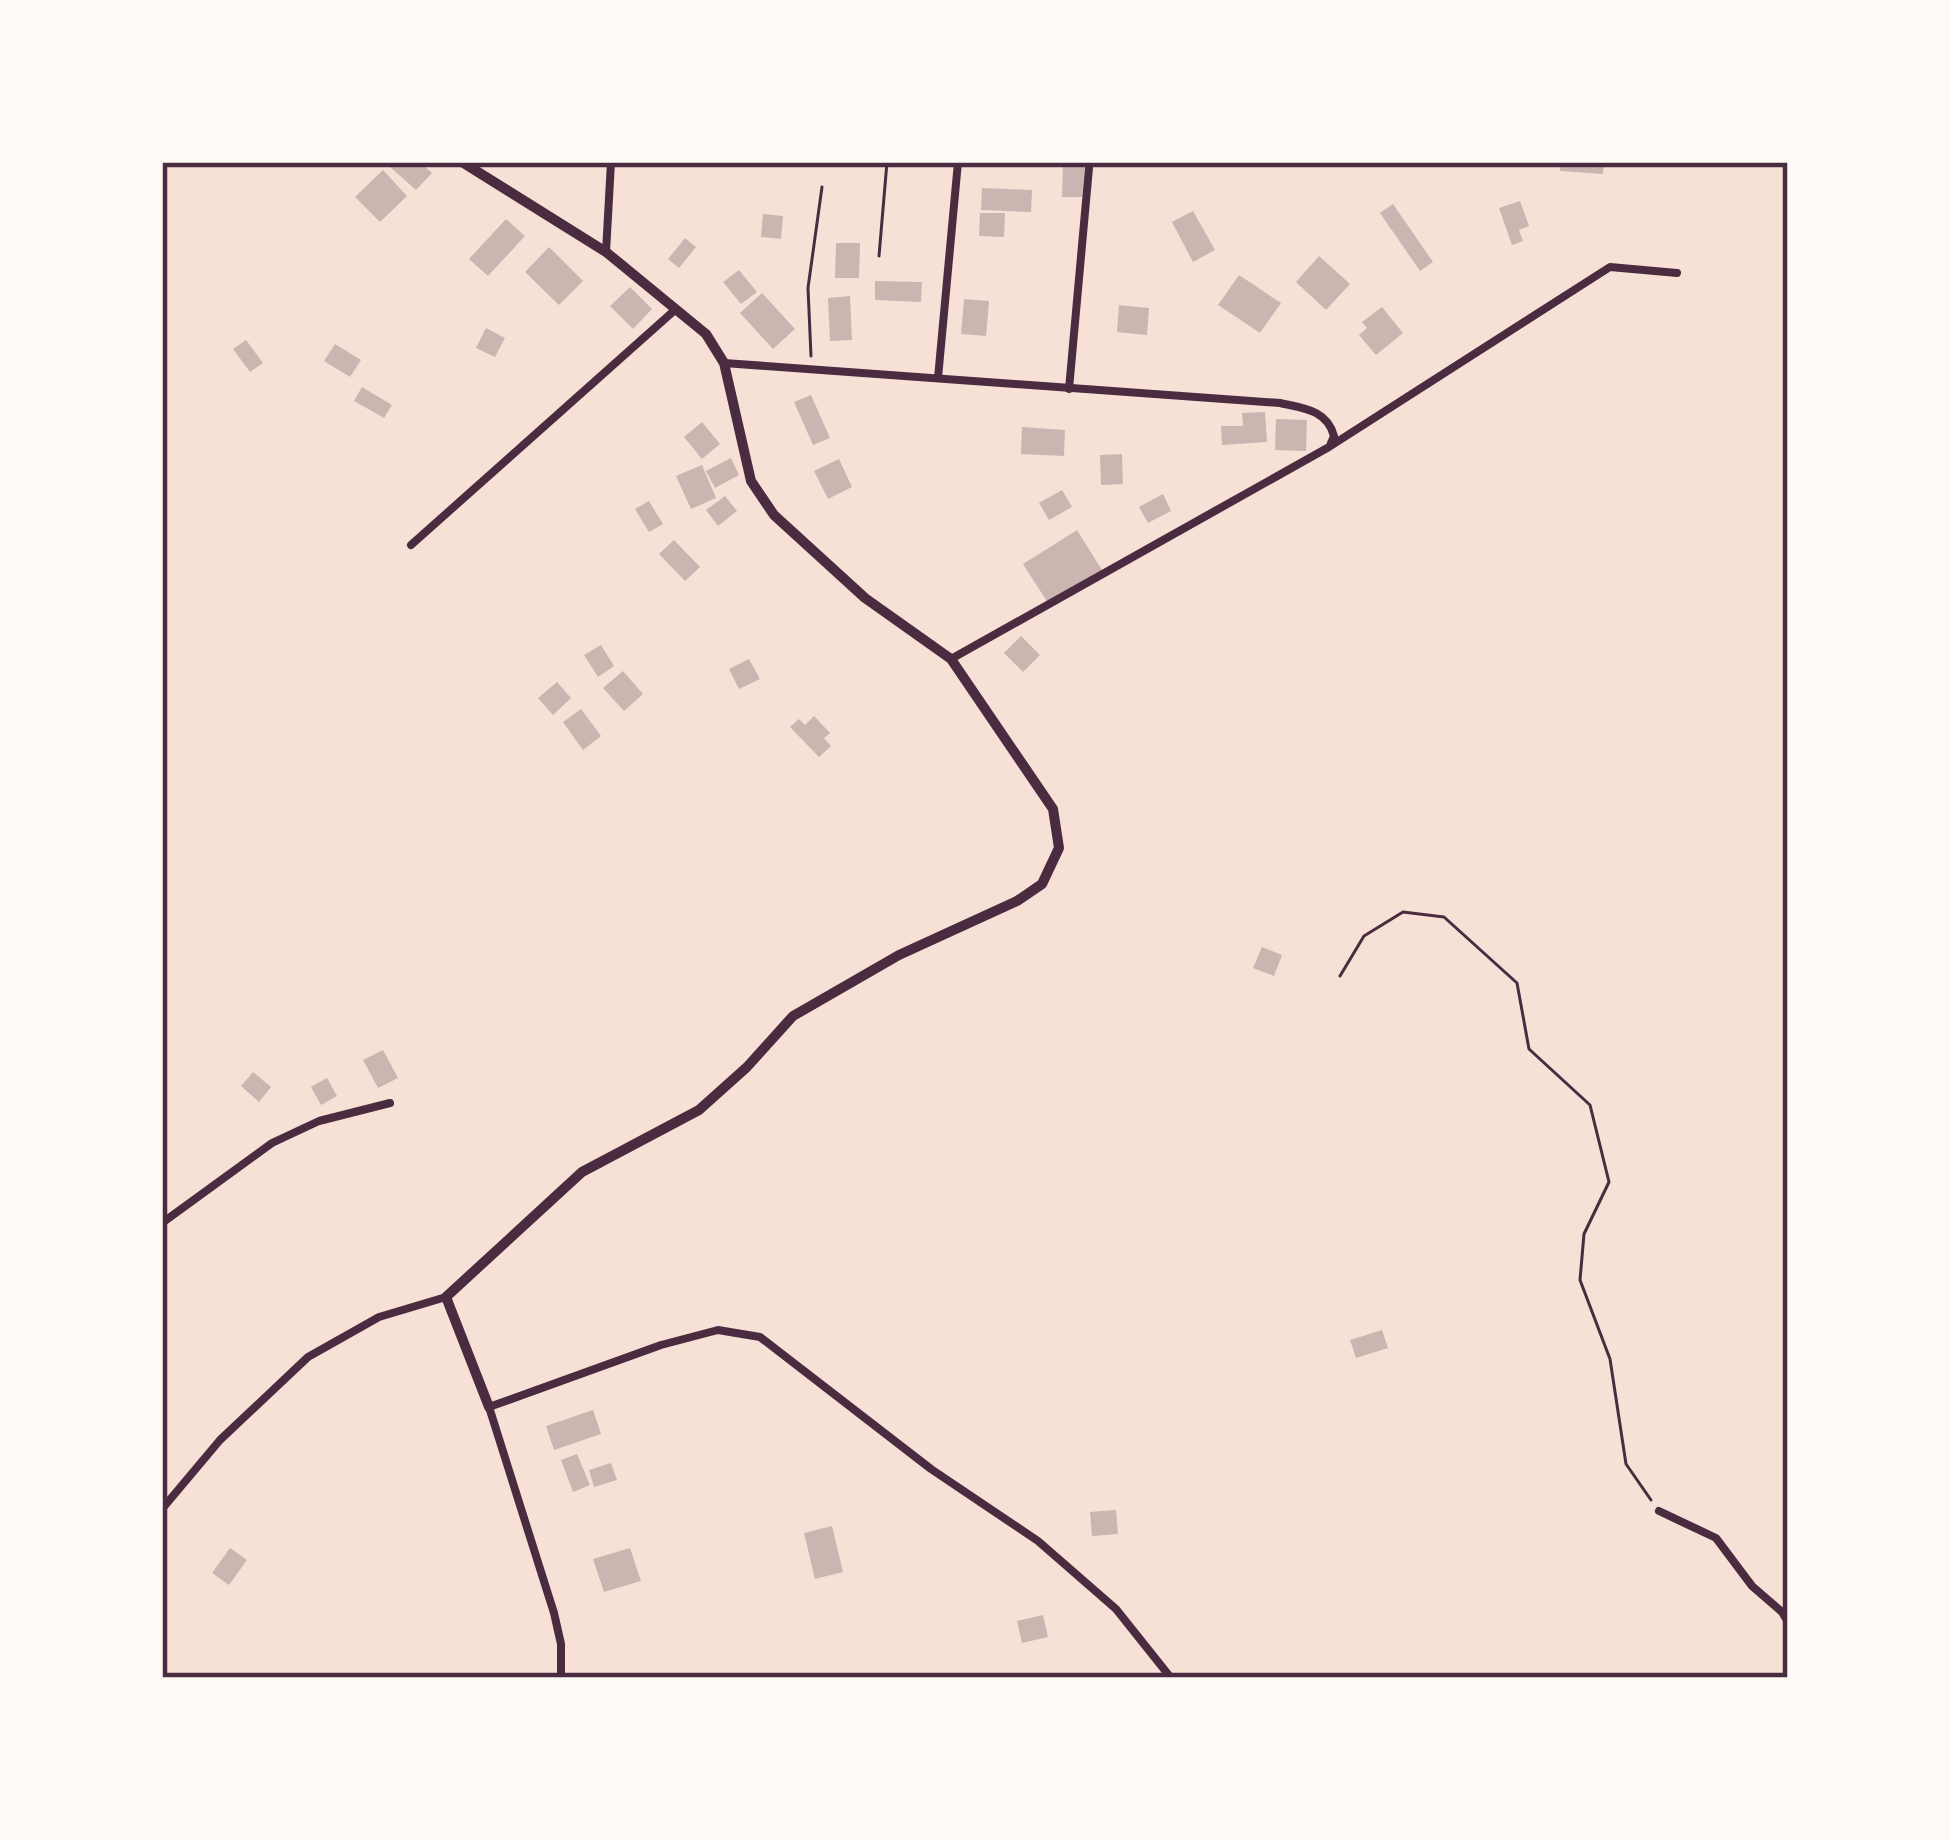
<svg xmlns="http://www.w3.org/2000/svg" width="1950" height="1840" viewBox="0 0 1950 1840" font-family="'DM Sans',sans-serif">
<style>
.building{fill:#ccb4b1}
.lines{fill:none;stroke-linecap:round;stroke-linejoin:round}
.path{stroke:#4a2c40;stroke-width:3}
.minor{stroke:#4a2c40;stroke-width:8}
.tertiary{stroke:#4a2c40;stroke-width:10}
.neatline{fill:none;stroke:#4a2c40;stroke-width:4.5}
</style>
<rect width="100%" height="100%" fill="#f7e1d7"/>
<g class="building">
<path d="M393,162H420L432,173L416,190L389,166Z"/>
<path d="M1063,162H1085L1082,197H1062Z"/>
<path d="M1560,162H1604L1603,174L1560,171Z"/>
<path d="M383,170L407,196L380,222L355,197Z"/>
<path d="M982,188L1032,190L1031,212L981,210Z"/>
<path d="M1520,201L1529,226L1519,230L1523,241L1512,245L1499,208Z"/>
<path d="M1393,204L1433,262L1420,271L1380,213Z"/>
<path d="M1193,211L1215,250L1193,262L1172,222Z"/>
<path d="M980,213H1005L1004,237L979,236Z"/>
<path d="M763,214L783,216L781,239L761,237Z"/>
<path d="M506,219L525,236L488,276L469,259Z"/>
<path d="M685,238L696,247L679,268L668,259Z"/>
<path d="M836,243H860L859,278H835Z"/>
<path d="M549,247L583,281L559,305L525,272Z"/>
<path d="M1319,256L1350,284L1326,310L1296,282Z"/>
<path d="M739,270L757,292L741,304L723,282Z"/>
<path d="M1239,275L1281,303L1260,333L1218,305Z"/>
<path d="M875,281L922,282L921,302L875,300Z"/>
<path d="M630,287L652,309L633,329L610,306Z"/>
<path d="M762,293L795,329L773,349L740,313Z"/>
<path d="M850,296L852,340L830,341L828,298Z"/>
<path d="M964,299L989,301L986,336L961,334Z"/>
<path d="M1119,305L1149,308L1147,335L1117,332Z"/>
<path d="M1382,307L1403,333L1376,355L1359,335L1367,328L1362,322Z"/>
<path d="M486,328L505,338L495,357L476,348Z"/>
<path d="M246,340L263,363L250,372L233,349Z"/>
<path d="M335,344L361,360L350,377L324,361Z"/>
<path d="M362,387L392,405L384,418L354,401Z"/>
<path d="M811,395L830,438L813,445L794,402Z"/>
<path d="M1265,412L1267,442L1222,445L1221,426H1243L1242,413Z"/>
<path d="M1276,419L1307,420L1306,451L1275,450Z"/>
<path d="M702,422L720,444L702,459L684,437Z"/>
<path d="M1022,427L1065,430L1064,456L1021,454Z"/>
<path d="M1122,454L1123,484L1101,485L1100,455Z"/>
<path d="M731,458L739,475L715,488L706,471Z"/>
<path d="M839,459L852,487L828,499L814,471Z"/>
<path d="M702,465L716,498L691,509L676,476Z"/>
<path d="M1062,490L1072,507L1049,520L1039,503Z"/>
<path d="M1163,494L1171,511L1148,523L1139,507Z"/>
<path d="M725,496L737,511L718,526L706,510Z"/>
<path d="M649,501L663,524L649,532L635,509Z"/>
<path d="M1077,530L1102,570L1048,603L1023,564Z"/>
<path d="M674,540L700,567L685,581L659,554Z"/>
<path d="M1021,636L1040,655L1023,672L1004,653Z"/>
<path d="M601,645L614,666L598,677L584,655Z"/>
<path d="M749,659L760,679L739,689L729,669Z"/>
<path d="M623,671L643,694L624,711L603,688Z"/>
<path d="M557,682L571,698L553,715L538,698Z"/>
<path d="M581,709L601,736L583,750L563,722Z"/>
<path d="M814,716L830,733L824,738L831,746L819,757L790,727L799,719L805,725Z"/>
<path d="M1262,947L1282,955L1274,976L1253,968Z"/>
<path d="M383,1050L398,1078L378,1088L363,1060Z"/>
<path d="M253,1072L271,1087L259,1102L241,1086Z"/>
<path d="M327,1078L337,1096L321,1105L311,1087Z"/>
<path d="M1382,1330L1388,1348L1356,1358L1350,1340Z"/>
<path d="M593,1410L601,1434L554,1450L546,1426Z"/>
<path d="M577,1454L590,1485L573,1492L561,1460Z"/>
<path d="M611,1463L617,1480L594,1487L589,1470Z"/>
<path d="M1116,1510L1118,1534L1092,1536L1090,1512Z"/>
<path d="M832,1526L843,1572L815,1579L804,1533Z"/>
<path d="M230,1548L247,1560L229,1585L212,1573Z"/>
<path d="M630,1548L641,1581L604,1592L593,1559Z"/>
<path d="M1043,1615L1048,1637L1022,1643L1017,1621Z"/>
</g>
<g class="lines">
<g class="path">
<path d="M879,256L887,162"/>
<path d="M811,356L808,288L822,187"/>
<path d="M1340,976L1364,936L1403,912L1444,917L1517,983L1529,1049L1590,1105L1609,1182L1584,1234L1580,1280L1610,1359L1626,1464L1651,1500"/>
</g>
<g class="minor">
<path d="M606,252L611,162"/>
<path d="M724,363L1280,403C1303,408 1327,410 1334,436L1331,443"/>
<path d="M938,378L958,162"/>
<path d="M1069,389L1089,168"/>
<path d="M411,545L676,309"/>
<path d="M951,659L1329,447L1610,267L1677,273"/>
<path d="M162,1223L272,1143L319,1121L390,1103"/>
<path d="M162,1509L220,1440L308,1357L379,1317L446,1297"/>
<path d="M1659,1511L1716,1538L1752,1586L1782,1612L1788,1622"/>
<path d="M561,1678V1644L554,1613L489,1407L661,1345L718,1330L760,1337L931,1469L1038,1541L1116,1609L1171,1678"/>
</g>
<path class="tertiary" d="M462,162L606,252L706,334L724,363L751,481L774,515L865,598L951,659L1053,809L1059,848L1042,884L1017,901L899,955L793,1016L747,1067L699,1110L582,1172L446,1297L489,1407"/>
</g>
<rect width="1950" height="1840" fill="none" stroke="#fffaf5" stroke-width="330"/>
<rect x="165" y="165" width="1620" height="1510" class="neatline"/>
</svg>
